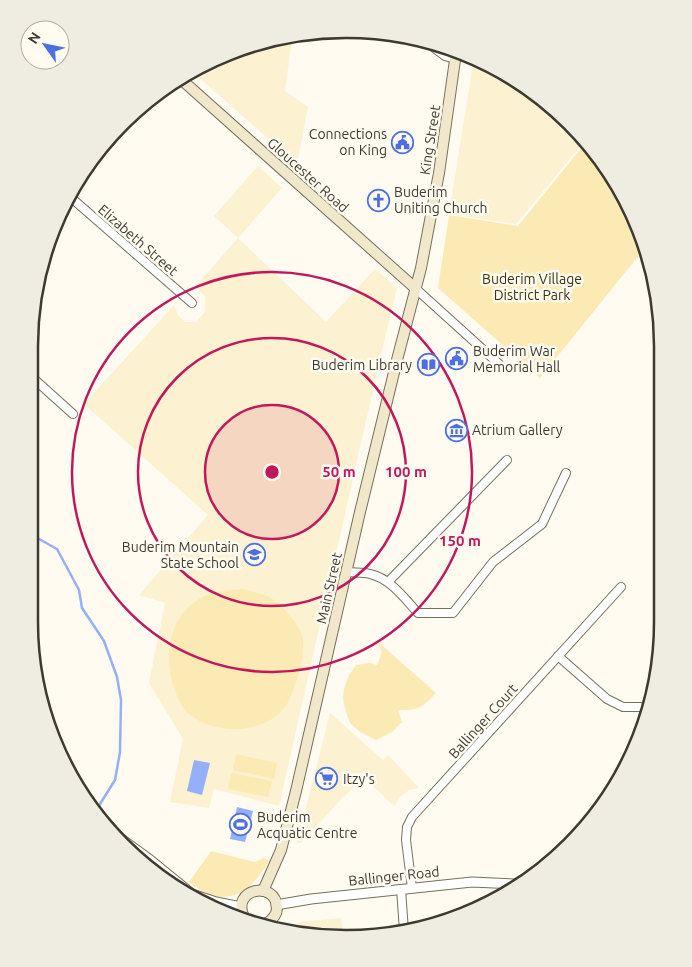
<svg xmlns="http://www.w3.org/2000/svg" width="692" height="967" viewBox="0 0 692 967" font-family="Ubuntu,sans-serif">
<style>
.built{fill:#fcf1d0}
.green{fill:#fceab5}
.water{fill:#95b0fb}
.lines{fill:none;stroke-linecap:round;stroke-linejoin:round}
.stream{stroke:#95b0fb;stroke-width:2.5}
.minor-casing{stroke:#78705a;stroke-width:10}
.tertiary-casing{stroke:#78705a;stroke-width:11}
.secondary-casing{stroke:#78705a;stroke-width:12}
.minor{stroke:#fff;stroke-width:8}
.tertiary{stroke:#fff;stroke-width:9}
.secondary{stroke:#f1e7cb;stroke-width:10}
.ring{fill:none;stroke:#c2185b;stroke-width:2.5}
.labels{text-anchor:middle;stroke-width:5;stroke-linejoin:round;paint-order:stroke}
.poi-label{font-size:14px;fill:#3d3a30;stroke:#fffbf1;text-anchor:start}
.street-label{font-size:14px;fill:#3d3a30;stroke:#fffbf1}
.park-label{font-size:14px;fill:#3e310a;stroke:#fffbf1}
.rim{fill:none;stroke:#3d3a30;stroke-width:2.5}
.centre{fill:#c2185b;stroke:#fffbf1;stroke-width:2.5}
.ring-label{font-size:15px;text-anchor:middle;font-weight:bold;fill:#c2185b;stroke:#fffbf1;stroke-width:5;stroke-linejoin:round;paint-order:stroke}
</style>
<rect width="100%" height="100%" fill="#fffbf1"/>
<g class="built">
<path d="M292,39L285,91L308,107L297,164L195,74L244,45Z"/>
<path d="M474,58L487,62L586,139L516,224L449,214Z"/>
<path d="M258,166L282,188L238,238L326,322L375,269L397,288L382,350L279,806L214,789L209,808L170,802L183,739L149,683L165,603L139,595L208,515L84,404L174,305L178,315L185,322H196L205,312V296L195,287L238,238L214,216Z"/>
<path d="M330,713L383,760L388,755L419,788L409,790L400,797L394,806L364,778L342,798L301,843H297Z"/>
<path d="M341,918L343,936L304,935L288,930L290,926L299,922Z"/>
</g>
<g class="green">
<path d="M587,141L631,206L644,249L540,378L438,288L449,215L518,226Z"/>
<path d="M243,589C250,591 258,593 265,595C278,600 302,626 303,640C304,661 297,683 288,702C281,716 267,723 252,727C232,733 195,726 183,707C163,675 162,624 196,601C210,591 227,590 243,589Z"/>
<path d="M377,641L436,693C423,707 418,711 398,710L402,722L392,732L376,740L360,732L350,723L345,709L343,698L344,689L349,675L356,665L370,663L377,665L382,652Z"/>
<path d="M236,754L277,763L274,779L233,770Z"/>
<path d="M231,773L272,781L268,797L228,789Z"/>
<path d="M211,851L255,862L264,858L269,861C249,896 223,910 189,882Z"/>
</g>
<g class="water">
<path d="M194,760L210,763L202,795L187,791Z"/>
<path d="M237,807L253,811L245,842L230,839Z"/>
</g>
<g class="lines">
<path class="stream" d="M30,537L39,539L57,549L79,590L82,608L104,641L117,677L121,700L120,752L115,780L95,812"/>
<defs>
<g id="minor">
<path d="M433,47L445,56L455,59"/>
<path d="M68,195L192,303"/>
<path d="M415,288L499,364"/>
<path d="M33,378L73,414"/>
<path d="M347,572C354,573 363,572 370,574C390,578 405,599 418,613H453L493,562L542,524L566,473"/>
<path d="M388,582L507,460"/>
<path d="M558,656L607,699L623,707H645"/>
<path d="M412,888L406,840L407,827L412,817L621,587"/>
<path d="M401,889L404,931"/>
</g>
<g id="tertiary">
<path d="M113,833L149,859L192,894L216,902L241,907"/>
<path d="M276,905L311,899L472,882L515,884"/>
</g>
<g id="secondary">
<path d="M183,81L415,288"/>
<path d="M263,891L281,850L296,791L360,512L397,360L421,268L439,173L456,53"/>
<path d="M244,917C230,889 276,879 277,908C277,915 272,920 266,924"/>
</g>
</defs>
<use href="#minor" class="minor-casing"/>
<use href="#tertiary" class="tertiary-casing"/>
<use href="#secondary" class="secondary-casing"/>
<use href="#minor" class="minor"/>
<use href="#tertiary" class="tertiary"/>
<use href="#secondary" class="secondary"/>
</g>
<circle cx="272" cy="472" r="67" fill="#c2185b" fill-opacity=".12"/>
<g class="ring">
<circle cx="272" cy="472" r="67"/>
<circle cx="272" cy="472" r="134"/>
<circle cx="272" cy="472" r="200"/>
</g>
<defs>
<symbol id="civic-ring" viewBox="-11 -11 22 22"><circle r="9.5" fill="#fffbf1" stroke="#4e6ee3" stroke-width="1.5"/><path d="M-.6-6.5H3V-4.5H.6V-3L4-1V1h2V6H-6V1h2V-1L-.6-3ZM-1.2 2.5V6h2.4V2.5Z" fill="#4e6ee3"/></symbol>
<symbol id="church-ring" viewBox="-11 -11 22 22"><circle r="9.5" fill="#fffbf1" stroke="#4e6ee3" stroke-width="1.5"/><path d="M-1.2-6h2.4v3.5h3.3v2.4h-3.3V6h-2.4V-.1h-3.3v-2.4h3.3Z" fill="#4e6ee3"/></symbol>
<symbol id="library-ring" viewBox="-11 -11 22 22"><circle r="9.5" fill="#fffbf1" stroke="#4e6ee3" stroke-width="1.5"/><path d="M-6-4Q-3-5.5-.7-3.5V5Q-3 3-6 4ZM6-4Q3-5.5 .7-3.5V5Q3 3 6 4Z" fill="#4e6ee3"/></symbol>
<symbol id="museum-ring" viewBox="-11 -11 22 22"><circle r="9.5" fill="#fffbf1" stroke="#4e6ee3" stroke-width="1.5"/><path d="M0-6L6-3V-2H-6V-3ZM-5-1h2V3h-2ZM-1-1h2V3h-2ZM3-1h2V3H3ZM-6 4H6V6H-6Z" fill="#4e6ee3"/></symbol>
<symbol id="school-ring" viewBox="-11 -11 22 22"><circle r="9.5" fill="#fffbf1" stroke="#4e6ee3" stroke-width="1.5"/><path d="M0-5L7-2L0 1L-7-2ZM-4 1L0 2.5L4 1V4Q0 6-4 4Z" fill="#4e6ee3"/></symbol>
<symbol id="supermarket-ring" viewBox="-11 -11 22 22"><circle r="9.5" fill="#fffbf1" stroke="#4e6ee3" stroke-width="1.5"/><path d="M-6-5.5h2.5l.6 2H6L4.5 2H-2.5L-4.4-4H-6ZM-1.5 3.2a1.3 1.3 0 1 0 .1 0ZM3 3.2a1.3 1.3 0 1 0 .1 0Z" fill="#4e6ee3"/></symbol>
<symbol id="stadium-ring" viewBox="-11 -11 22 22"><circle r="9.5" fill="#fffbf1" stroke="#4e6ee3" stroke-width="1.5"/><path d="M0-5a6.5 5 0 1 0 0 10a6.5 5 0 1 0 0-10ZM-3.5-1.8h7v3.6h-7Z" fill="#4e6ee3"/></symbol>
</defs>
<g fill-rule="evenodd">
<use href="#civic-ring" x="390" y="130" width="25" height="25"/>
<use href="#church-ring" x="366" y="188" width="25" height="25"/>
<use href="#civic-ring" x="444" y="346" width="25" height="25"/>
<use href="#library-ring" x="416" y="352" width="25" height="25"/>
<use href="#museum-ring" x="444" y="418" width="25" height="25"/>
<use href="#school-ring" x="242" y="542" width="25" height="25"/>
<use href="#supermarket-ring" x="314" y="766" width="25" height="25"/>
<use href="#stadium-ring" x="228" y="812" width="25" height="25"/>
</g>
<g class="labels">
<g class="poi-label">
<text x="387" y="139" text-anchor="end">Connections<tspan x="387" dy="16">on King</tspan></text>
<text x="394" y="197">Buderim<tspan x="394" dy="16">Uniting Church</tspan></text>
<text x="473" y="356">Buderim War<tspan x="473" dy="16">Memorial Hall</tspan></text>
<text x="412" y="370" text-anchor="end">Buderim Library</text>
<text x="472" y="435">Atrium Gallery</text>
<text x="239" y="552" text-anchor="end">Buderim Mountain<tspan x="239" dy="16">State School</tspan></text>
<text x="343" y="784">Itzy's</text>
<text x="257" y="822">Buderim<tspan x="257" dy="16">Acquatic Centre</tspan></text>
</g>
<g class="street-label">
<text transform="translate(430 140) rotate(-81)" y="5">King Street</text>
<text transform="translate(308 175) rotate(42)" y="5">Gloucester Road</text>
<text transform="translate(138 240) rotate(41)" y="5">Elizabeth Street</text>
<text transform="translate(329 588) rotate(-77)" y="5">Main Street</text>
<text transform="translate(483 721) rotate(-48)" y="5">Ballinger Court</text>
<text transform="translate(394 876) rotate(-6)" y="5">Ballinger Road</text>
</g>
<g class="park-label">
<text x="532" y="284">Buderim Village<tspan x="532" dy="16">District Park</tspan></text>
</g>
</g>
<path d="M0 0H692V967H0ZM346 38H346A308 308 0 0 1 654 346V622A308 308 0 0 1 346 930H346A308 308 0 0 1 38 622V346A308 308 0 0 1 346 38Z" fill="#efece2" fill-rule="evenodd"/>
<path class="rim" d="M346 38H346A308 308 0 0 1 654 346V622A308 308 0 0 1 346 930H346A308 308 0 0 1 38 622V346A308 308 0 0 1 346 38Z"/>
<circle cx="272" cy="472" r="8" class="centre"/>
<g class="ring-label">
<text x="339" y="477">50 m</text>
<text x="406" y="477">100 m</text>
<text x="460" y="546">150 m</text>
</g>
<g transform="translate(45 45) rotate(303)"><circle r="24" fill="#fffbf1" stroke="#b1aea4"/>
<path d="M0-4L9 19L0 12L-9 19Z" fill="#4e6ee3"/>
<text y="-8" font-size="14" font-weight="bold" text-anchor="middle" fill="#3d3a30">N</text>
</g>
</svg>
